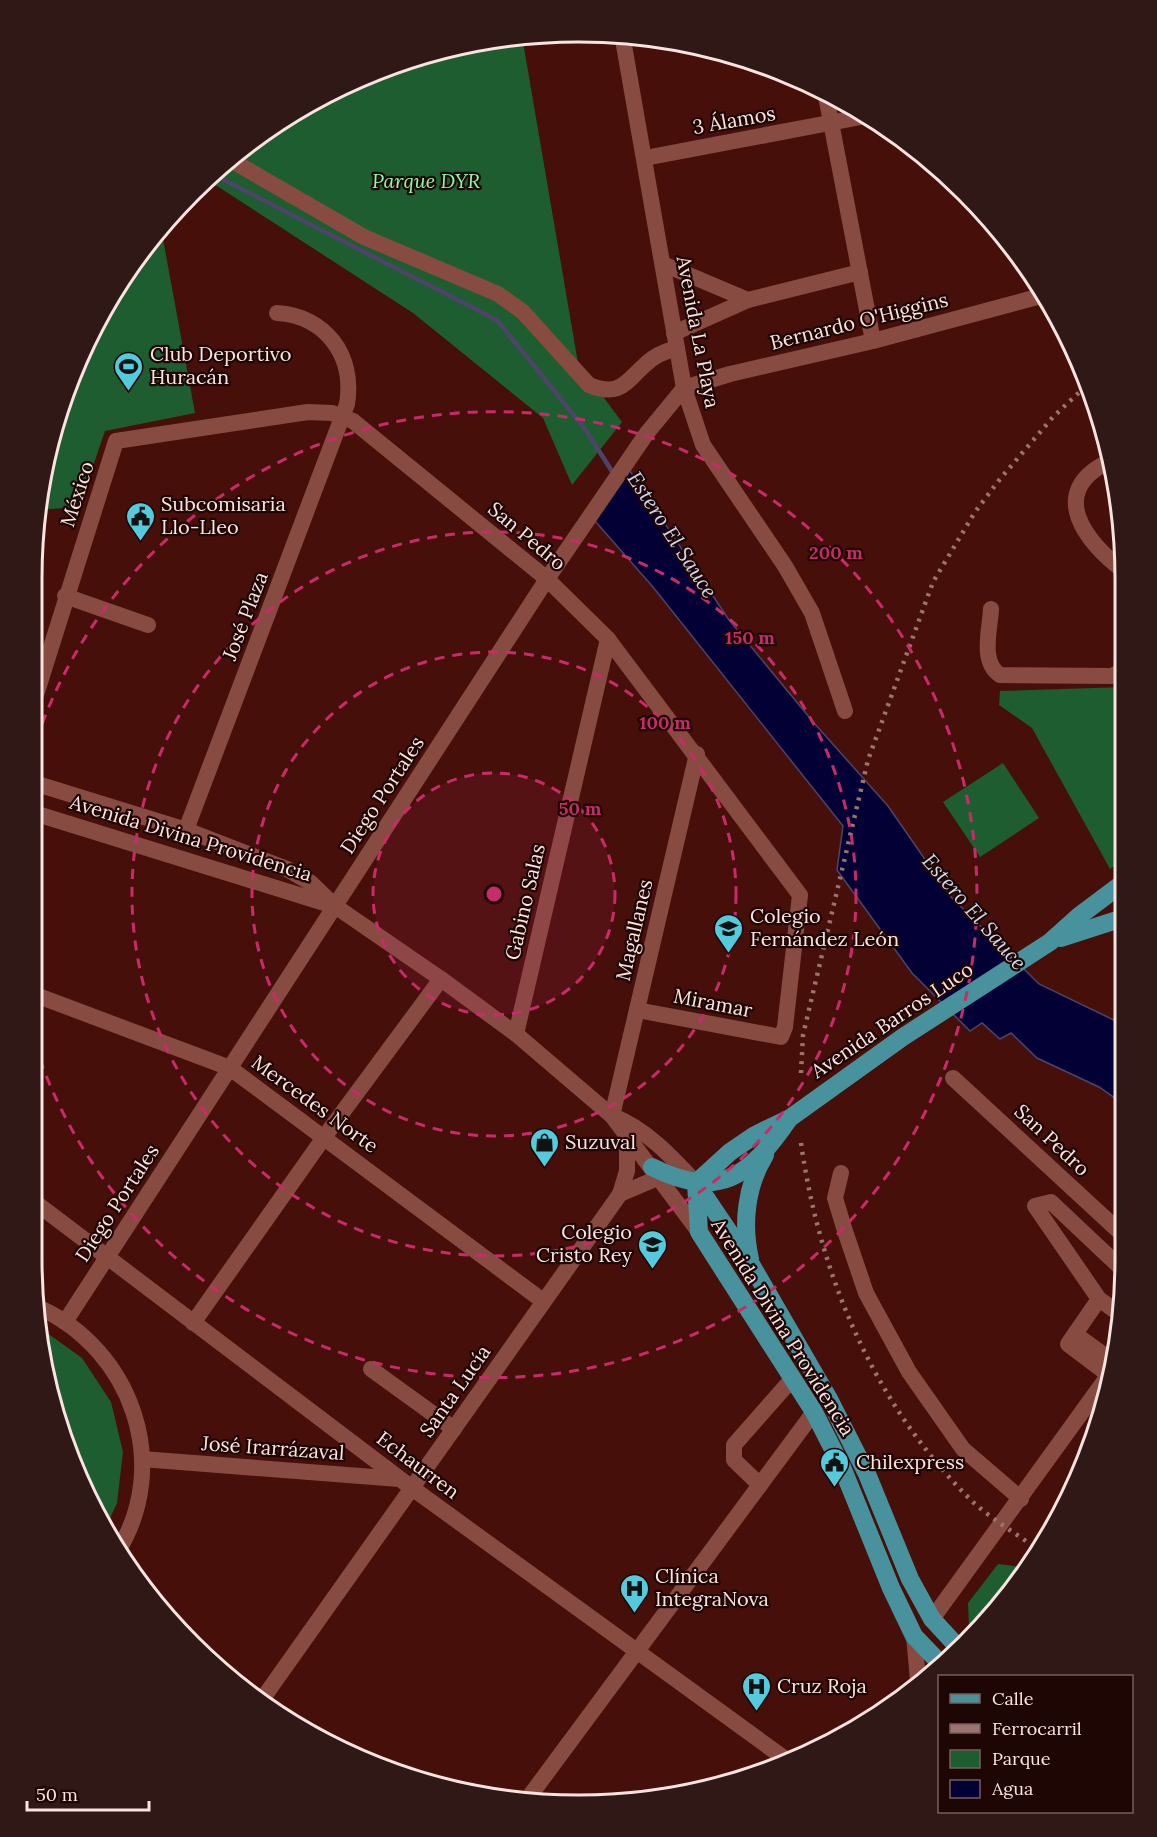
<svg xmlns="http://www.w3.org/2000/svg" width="1157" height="1837" viewBox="0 0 1157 1837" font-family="Lora,serif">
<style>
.green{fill:#1d5d30}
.water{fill:#030035;stroke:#4d4468;stroke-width:1.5}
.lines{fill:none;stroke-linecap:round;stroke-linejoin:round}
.stream{stroke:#4d4468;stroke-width:4.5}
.minor{stroke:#884b42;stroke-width:16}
.major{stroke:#48929d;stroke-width:18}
.rail{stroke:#9b746f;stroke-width:4.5;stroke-dasharray:3 6;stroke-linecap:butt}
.ring{fill:none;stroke:#c82c68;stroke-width:3;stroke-dasharray:10 8}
.labels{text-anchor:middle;stroke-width:4.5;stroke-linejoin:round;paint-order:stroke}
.street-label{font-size:20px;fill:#fae4e0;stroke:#1d0604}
.park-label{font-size:20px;font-style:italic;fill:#8afca6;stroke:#1d0604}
.poi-label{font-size:20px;fill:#fae4e0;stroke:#1d0604;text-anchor:start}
.water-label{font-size:21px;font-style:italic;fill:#ced6ec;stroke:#1d0604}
.rim{fill:none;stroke:#fae4e0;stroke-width:3}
.centre{fill:#c82c68;stroke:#1d0604;stroke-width:3}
.ring-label{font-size:18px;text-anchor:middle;font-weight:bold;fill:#c82c68;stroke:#1d0604;stroke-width:4.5;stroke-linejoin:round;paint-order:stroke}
</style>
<rect width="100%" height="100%" fill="#460f09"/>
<g class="green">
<path d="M507,36H522L578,363L622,422L572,485L543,418L413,313L217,186L201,185L218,167L305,105L403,60Z"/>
<path d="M161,228L195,413L105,431L79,507L36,510L73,369L145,245Z"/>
<path d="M1124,687L1123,860L1110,869L1032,728L999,705L1000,691Z"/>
<path d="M1003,763L1039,818L980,857L943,802Z"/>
<path d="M43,1330L82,1358L111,1402L123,1452L117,1503L106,1527L60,1434Z"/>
<path d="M998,1564L1015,1566L1024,1572L1012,1592L972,1629L969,1627L968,1603Z"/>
</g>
<path class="water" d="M622,459L729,620L814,723L888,806L951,897L1039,984L1122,1024V1103L1099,1087L1037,1058L1011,1033L1000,1039L982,1023L970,1031L912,973L837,870L843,826L653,587L587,512Z"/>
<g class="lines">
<path class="stream" d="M212,174L497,320L585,429L615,476"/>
<g class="minor">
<path d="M622,34L684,388L703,445L785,566L812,613L845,711"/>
<path d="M825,91L873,341"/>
<path d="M645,158L866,116"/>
<path d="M229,159L364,237L498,294L523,312L589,385C621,398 626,381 647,363C655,355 666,351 677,348"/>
<path d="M663,264L748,300L674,333"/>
<path d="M748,300L860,272"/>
<path d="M684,388L730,374L873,341L1045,295"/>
<path d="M1108,462C1046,492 1086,543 1124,571"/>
<path d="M65,596L148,625"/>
<path d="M991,609C990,630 980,662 1000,675L1111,676L1124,671"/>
<path d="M35,698L116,441L308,412L332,413L353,421L547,579L608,639L800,895L785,1027L781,1037L637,1010"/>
<path d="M34,783L186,830L287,869L311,883L335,906L441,979L516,1034L612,1116L699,1232"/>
<path d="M34,813L331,905"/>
<path d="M186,830L347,404C355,356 326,316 277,313"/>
<path d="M33,994L230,1068L543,1301"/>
<path d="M516,1034L608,639"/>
<path d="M953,1078L1121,1233"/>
<path d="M612,1116L697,754"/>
<path d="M613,1116C647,1130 671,1156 696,1183"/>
<path d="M841,1173L835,1198L845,1231L866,1293L909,1372L963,1449L1021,1499"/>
<path d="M620,1194L660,1177"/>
<path d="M32,1200L412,1488L784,1758"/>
<path d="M1099,1299L1068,1344L1109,1375"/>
<path d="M40,1308C131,1350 172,1463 118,1551"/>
<path d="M1121,1308L1117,1312L1099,1299L1035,1206L1051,1202L1121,1268"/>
<path d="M65,1322L547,579L647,433L684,388"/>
<path d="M193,1323L325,1136L441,979"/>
<path d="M1075,1334L1112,1361"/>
<path d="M371,1369L454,1429"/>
<path d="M142,1459L399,1479"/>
<path d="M760,1485L734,1460V1445L793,1378"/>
<path d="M932,1619L1108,1376"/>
<path d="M914,1636L918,1680"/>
<path d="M261,1701L620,1194L627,1171V1138"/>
<path d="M529,1797L814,1412"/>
</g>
<g class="major">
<path d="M1061,938L1123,918"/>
<path d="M652,1167C719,1201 750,1176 789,1119"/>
<path d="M696,1183L699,1232L814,1412L842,1467L891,1588L914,1636L938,1661"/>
<path d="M696,1183L752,1266L829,1399L867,1474L910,1579L932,1619L956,1645"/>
<path d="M696,1183L730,1152L755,1135L790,1118L903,1037L1050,942L1079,916L1123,883"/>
<path d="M750,1259C742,1224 746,1186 765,1155"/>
</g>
<g class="rail">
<path d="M801,1073L803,1035L868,760L933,582L975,512L1000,479L1053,417L1088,384"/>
<path d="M801,1143C820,1277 875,1407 974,1503C993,1520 1017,1534 1037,1549"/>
</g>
</g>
<circle cx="494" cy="894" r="121" fill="#c82c68" fill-opacity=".12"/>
<g class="ring">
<circle cx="494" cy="894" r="121"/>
<circle cx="494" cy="894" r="242"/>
<circle cx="494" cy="894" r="362"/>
<path d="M36 741A483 483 0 1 1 33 1039"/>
</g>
<defs>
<symbol id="stadium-pin" viewBox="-11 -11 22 30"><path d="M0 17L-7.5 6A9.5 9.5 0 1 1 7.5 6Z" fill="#54cadd" stroke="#1d0604"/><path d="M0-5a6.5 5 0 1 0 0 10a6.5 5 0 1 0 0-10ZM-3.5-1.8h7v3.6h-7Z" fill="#111"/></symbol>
<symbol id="civic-pin" viewBox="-11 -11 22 30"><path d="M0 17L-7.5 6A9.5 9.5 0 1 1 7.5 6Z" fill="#54cadd" stroke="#1d0604"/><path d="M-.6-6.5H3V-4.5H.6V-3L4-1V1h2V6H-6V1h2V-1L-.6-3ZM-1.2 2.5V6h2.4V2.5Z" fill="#111"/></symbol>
<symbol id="school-pin" viewBox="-11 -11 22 30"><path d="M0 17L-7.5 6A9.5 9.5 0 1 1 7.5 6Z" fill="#54cadd" stroke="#1d0604"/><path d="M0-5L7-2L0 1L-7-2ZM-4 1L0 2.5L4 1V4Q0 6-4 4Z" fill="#111"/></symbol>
<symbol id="shop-pin" viewBox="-11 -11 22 30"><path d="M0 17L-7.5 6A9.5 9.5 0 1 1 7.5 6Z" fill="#54cadd" stroke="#1d0604"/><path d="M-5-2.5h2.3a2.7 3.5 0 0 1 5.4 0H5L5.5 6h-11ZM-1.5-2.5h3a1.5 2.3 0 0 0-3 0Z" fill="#111"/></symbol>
<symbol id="hospital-pin" viewBox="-11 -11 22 30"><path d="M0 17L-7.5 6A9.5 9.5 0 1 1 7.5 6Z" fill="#54cadd" stroke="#1d0604"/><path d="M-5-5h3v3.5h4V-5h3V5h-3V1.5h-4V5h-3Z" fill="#111"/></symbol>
</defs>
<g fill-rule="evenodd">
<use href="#stadium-pin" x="112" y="350" width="33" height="45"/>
<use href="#civic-pin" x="124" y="500" width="33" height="45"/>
<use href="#school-pin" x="712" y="912" width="33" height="45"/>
<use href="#shop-pin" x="528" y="1126" width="33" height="45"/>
<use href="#school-pin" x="636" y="1228" width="33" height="45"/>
<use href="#civic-pin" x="818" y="1446" width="33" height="45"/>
<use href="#hospital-pin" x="618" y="1572" width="33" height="45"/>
<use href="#hospital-pin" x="740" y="1670" width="33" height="45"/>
</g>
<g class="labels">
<g class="street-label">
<text transform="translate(734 120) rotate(-10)" y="7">3 Álamos</text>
<text transform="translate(859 321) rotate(-14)" y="7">Bernardo O'Higgins</text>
<text transform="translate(698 332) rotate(79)" y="7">Avenida La Playa</text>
<text transform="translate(77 494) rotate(-72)" y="7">México</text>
<text transform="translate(527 536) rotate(40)" y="7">San Pedro</text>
<text transform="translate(245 616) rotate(-69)" y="7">José Plaza</text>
<text transform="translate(382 795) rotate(-57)" y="7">Diego Portales</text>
<text transform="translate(191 838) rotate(17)" y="7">Avenida Divina Providencia</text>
<text transform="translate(525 902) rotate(-77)" y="7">Gabino Salas</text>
<text transform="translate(634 930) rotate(-77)" y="7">Magallanes</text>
<text transform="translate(713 1003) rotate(11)" y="7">Miramar</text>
<text transform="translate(892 1020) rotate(-34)" y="7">Avenida Barros Luco</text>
<text transform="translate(315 1104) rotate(36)" y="7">Mercedes Norte</text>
<text transform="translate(1052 1140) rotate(43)" y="7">San Pedro</text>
<text transform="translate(117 1203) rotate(-57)" y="7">Diego Portales</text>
<text transform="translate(783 1327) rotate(58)" y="7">Avenida Divina Providencia</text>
<text transform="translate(455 1391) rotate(-55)" y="7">Santa Lucía</text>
<text transform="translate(273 1448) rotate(4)" y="7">José Irarrázaval</text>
<text transform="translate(418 1465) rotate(37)" y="7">Echaurren</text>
</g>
<g class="park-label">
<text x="426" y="188">Parque DYR</text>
</g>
<g class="poi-label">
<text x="150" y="361">Club Deportivo<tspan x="150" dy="23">Huracán</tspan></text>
<text x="161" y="511">Subcomisaria<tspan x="161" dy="23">Llo-Lleo</tspan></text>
<text x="750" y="923">Colegio<tspan x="750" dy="23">Fernández León</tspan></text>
<text x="565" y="1149">Suzuval</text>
<text x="632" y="1239" text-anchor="end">Colegio<tspan x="632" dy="23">Cristo Rey</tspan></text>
<text x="856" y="1469">Chilexpress</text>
<text x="655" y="1583">Clínica<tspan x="655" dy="23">IntegraNova</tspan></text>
<text x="777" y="1693">Cruz Roja</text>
</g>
<g class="water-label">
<text transform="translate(672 535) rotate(57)" y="7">Estero El Sauce</text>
<text transform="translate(974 912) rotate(49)" y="7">Estero El Sauce</text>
</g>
</g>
<path d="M0 0H1157V1837H0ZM578 42H579A536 536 0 0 1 1115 578V1259A536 536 0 0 1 579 1795H578A536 536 0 0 1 42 1259V578A536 536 0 0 1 578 42Z" fill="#2f1816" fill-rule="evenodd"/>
<path class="rim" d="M578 42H579A536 536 0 0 1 1115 578V1259A536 536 0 0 1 579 1795H578A536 536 0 0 1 42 1259V578A536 536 0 0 1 578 42Z"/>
<circle cx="494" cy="894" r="9" class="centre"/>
<g class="ring-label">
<text x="836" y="559">200 m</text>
<text x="750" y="644">150 m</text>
<text x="665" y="729">100 m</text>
<text x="580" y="815">50 m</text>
</g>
<rect x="938" y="1675" width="195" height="138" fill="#1d0604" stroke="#755f5c" stroke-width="1.5"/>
<rect x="950" y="1694" width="30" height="9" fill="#48929d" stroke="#755f5c" stroke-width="1.5"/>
<text x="992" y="1705" font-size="18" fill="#fae4e0">Calle</text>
<rect x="950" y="1724" width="30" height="9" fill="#9b746f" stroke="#755f5c" stroke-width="1.5"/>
<text x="992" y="1735" font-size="18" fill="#fae4e0">Ferrocarril</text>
<rect x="950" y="1750" width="30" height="18" fill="#1d5d30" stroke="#755f5c" stroke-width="1.5"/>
<text x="992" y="1765" font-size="18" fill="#fae4e0">Parque</text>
<rect x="950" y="1780" width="30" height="18" fill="#030035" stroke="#755f5c" stroke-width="1.5"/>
<text x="992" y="1795" font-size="18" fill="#fae4e0">Agua</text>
<path d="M27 1801v9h122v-9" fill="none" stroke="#fae4e0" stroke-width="3"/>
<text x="36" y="1801" font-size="18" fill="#fae4e0" stroke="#1d0604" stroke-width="4.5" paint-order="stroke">50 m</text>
</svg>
